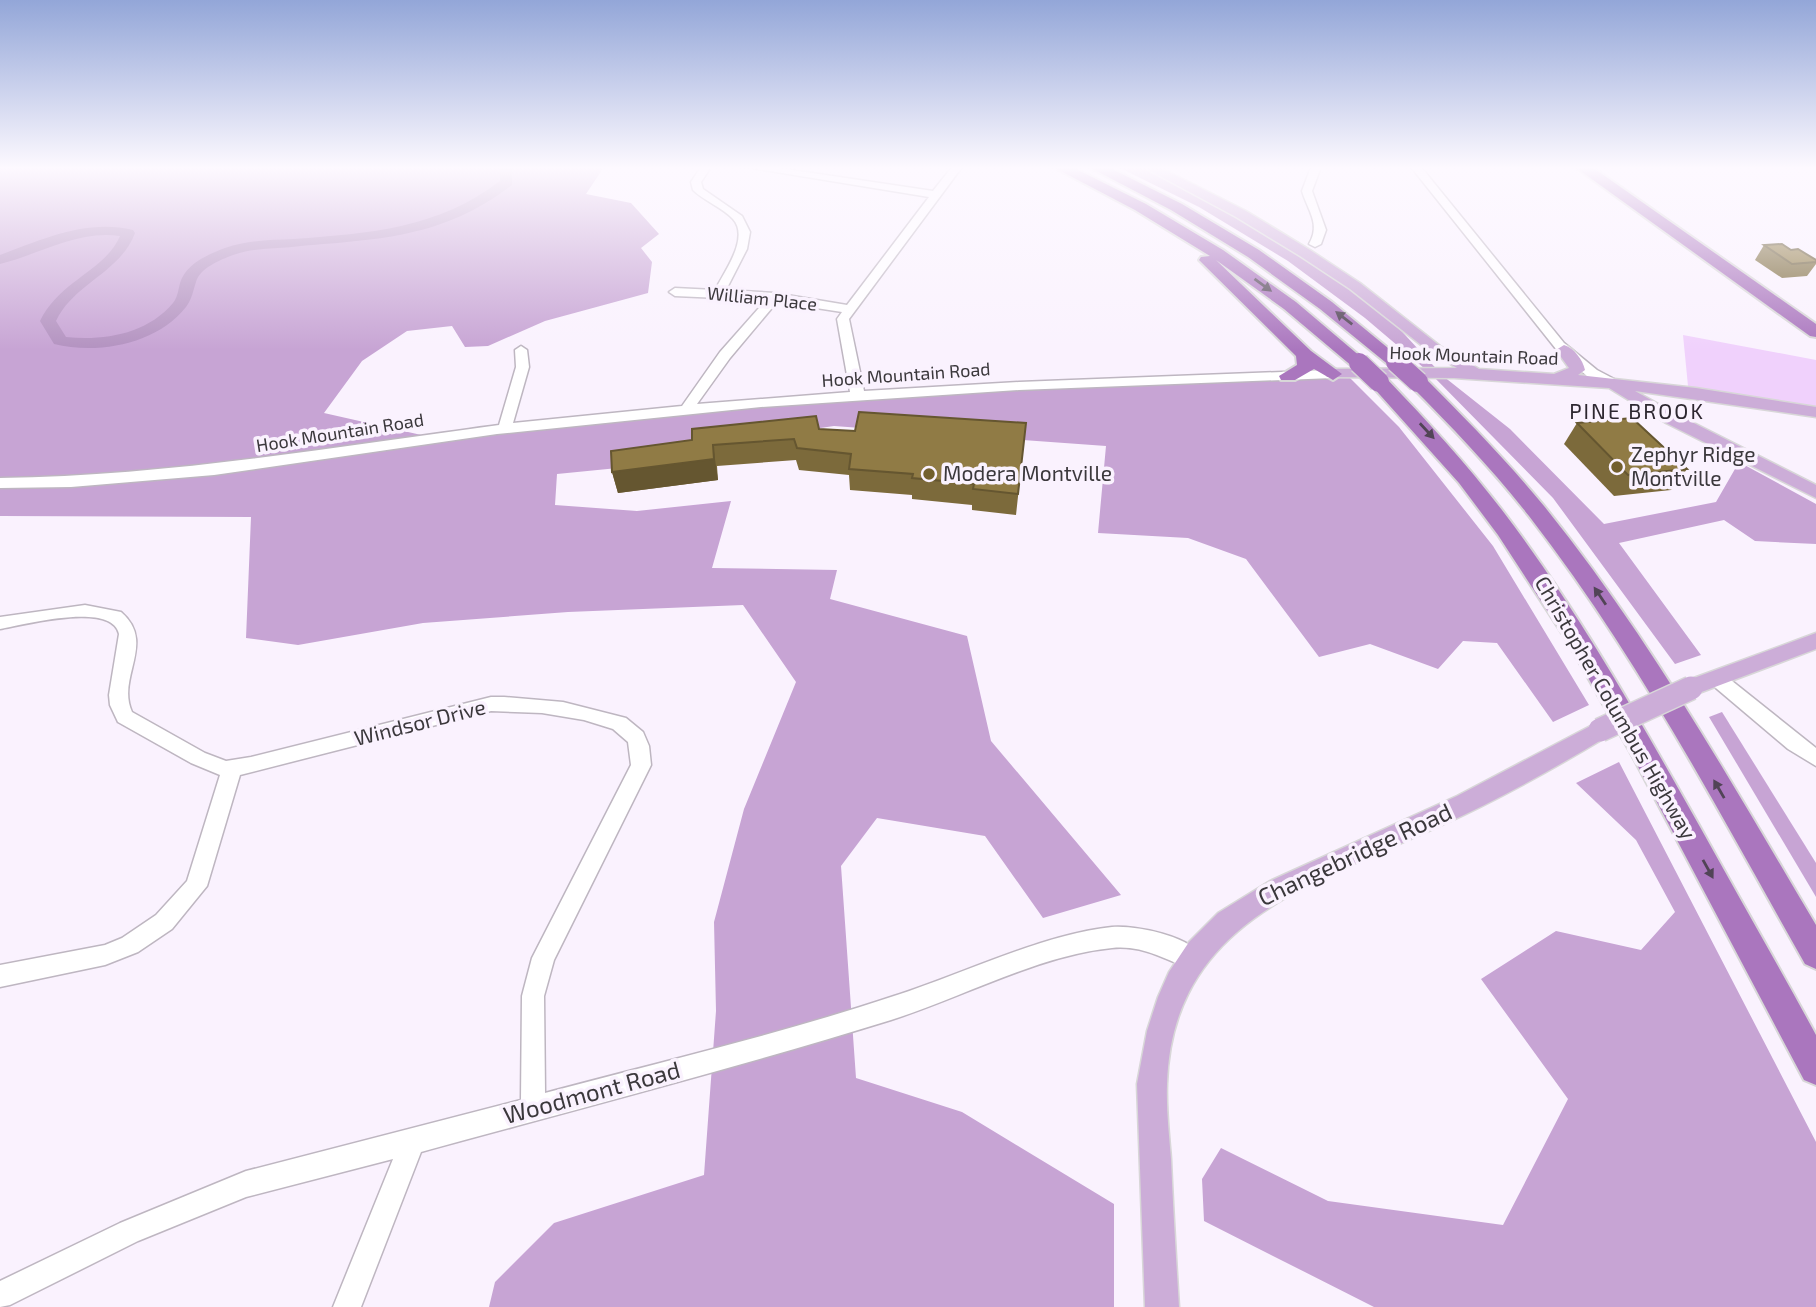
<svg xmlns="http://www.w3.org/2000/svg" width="1816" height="1307" viewBox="0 0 1816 1307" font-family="'Exo 2',sans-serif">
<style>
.green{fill:#f0d1fc}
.forest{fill:#c7a4d4}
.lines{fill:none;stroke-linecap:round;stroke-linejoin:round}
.river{fill:#b392c0;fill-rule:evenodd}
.minor-casing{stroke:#beb6c1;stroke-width:3}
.major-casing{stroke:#d8d7d8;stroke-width:3}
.highway-casing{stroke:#d8d7d8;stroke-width:4}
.minor{fill:#fff;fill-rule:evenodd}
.major{fill:#ccadd8;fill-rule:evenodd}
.highway{fill:#aa76be;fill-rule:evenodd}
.major-bridge-casing{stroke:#d8d7d8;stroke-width:26;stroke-linecap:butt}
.highway-bridge-casing{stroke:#d8d7d8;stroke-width:23;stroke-linecap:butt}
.major-bridge{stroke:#ccadd8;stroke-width:23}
.highway-bridge{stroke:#aa76be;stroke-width:20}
.wall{fill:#7c6a3b}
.shaded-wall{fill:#655630}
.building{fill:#907b45;stroke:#655630;stroke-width:2}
.oneway{fill:#514456}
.poi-dot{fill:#725f2d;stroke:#faf2fe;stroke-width:2.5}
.labels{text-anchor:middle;stroke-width:7;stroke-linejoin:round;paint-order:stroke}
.far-street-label{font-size:18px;fill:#3b383c;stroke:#faf2fe}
.far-quarter-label{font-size:21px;letter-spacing:2px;fill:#2d2730;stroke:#faf2fe}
.poi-label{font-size:21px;fill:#3b383c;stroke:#faf2fe;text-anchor:start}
.street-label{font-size:21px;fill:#3b383c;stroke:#faf2fe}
.near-street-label{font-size:24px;fill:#3b383c;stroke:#faf2fe}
</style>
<rect width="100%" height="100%" fill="#faf2fe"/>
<path class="green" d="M1683,335L1816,360V408L1688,386Z"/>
<g class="forest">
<path d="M0,167H604L586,194L631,203L659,234L641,248L652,262L648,293L545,321L488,346L465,347L452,326L407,331L362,361L324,413L439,439L600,417L987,386L1345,373L1399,427L1493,546L1589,705L1553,722L1497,643L1463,641L1438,669L1370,644L1319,657L1246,559L1188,538L1098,533L1106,446L834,426L676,449L638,466L557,474L555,505L637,511L731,501L712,568L837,570L830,599L967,636L991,741L1121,895L1043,918L985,836L877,818L841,866L856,1078L962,1112L1114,1204V1307H489L495,1282L554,1223L704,1175L716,1011L714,922L744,809L796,682L743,605L568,612L423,623L298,645L246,638L251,517L0,516Z"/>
<path d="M1118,167H1145L1243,215L1371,298L1443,376L1510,429L1604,524L1716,502L1739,462L1816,504V544L1755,541L1724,520L1619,543L1701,655L1675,664L1553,498L1431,374L1365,318L1288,261L1199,207Z"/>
<path d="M1722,712L1816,863V897L1709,717Z"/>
<path d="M1619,762L1816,1142V1307H1374L1204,1221L1202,1179L1221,1148L1328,1201L1503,1225L1568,1099L1481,979L1556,931L1641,950L1675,912L1636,840L1576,783Z"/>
</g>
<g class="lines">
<path class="river" d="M500,167H512V185C444,237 383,239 301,246C279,249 255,247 233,255C220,260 200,268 196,282C193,291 192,299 186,307C157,344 98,355 54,344L40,321C60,280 105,271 120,236C76,230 41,254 0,264V255C44,239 86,219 133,230L135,233C120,273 74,283 56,321L66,337C104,341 147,334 173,303C179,296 178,286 182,278C190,262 209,254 225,248C248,240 270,240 294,239C371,233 437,229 500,181Z"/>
<defs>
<g id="minor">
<path d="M701,167H711L701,182L703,189L742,216L750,232L747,249L726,290L775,293L847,305L929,197L745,167H772L933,191L952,167H962L849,319L864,391L1019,382L1333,370L1340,374L1333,378L1019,390L761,407L497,434L214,475L71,487L0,488V478C169,476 333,447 499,425L516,367L515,350L521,346L527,350L529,367L513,423L682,406L720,352L766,300L675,296L669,292L675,288L715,290C724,272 750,238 733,219C722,207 704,201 693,190L691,182ZM777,302L842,312L837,319L850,392L697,404L730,358Z"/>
<path d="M1311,167H1321L1312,191L1326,230L1321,244L1315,247L1309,244C1321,224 1308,211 1302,191Z"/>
<path d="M1411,167H1421L1564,343L1597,370L1616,380V386H1606L1587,376L1556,349Z"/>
<path d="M85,605L121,612C157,643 116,677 132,712L205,753L226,761L251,757L491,697H504L563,702L626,718L643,732L649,746L651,765L554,960L544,996L545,1093C661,1062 780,1034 894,996C961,975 1043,934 1112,927C1135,925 1193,936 1203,959L1200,966L1192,970C1165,959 1142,945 1112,948C1039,955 961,998 891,1020C736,1068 578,1109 421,1152L361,1307H333L393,1159L246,1197L138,1241L10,1305L0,1307V1281L120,1223L246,1171L521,1100L522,996L532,958L631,765L628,742L613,729L584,720L542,713L491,711L240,775L207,886L172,929L138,952L105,965L0,987V965L105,945L122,938L156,915L187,881L220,775L191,763L118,722L110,705L109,695L119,634C112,601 23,625 0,629V617Z"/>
<path d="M1716,671L1722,673L1816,748V766L1788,749L1710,683L1707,678L1710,673Z"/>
</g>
<g id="major">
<path d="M1143,167H1159L1246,211L1310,250L1360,283L1440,346L1479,369L1554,374L1569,368L1556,350L1564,345C1574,348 1583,360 1585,370L1578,375L1696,388L1816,407V417L1635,391L1678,415L1816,485V498L1666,423L1609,388L1454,378L1327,377L1325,374L1327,371L1333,369L1457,368L1430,352L1350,289L1300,256L1236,217Z"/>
<path d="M1816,633V649L1691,696L1683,694L1680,688L1683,682Z"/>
<path d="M1600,721L1608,724L1611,730L1608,736C1553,769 1498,800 1440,826C1315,884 1172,920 1167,1084C1166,1109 1169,1134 1171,1159C1173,1208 1176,1258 1179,1307H1145L1137,1084L1147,1031L1158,997L1169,972L1189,942L1218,913L1270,881L1457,796Z"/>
</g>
<g id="highway">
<path d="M1053,167H1072L1146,204L1223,250L1296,302L1368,363L1359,368L1353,367L1284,309L1216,260L1311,351L1342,374L1333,380L1314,369L1295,380H1281L1279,376L1297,365L1296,356L1199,260L1201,257L1210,256L1135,210Z"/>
<path d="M1089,167H1108L1182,204L1259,250L1332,302L1405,362L1402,366H1390L1320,309L1248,257L1171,210Z"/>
<path d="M1575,167H1592L1816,324V337L1810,336Z"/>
<path d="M1379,376L1386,378C1431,425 1475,473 1514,526C1584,621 1642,724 1700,827C1738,896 1778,965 1816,1035V1085L1804,1080L1633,757L1569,644L1498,535L1459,483L1372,386L1370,382L1372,378Z"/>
<path d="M1418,376L1425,378C1466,419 1507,461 1544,506C1649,636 1731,782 1816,925V969L1805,964C1719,812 1637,655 1529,516C1493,470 1453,428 1411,386L1409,382L1411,378Z"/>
</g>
</defs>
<use href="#minor" class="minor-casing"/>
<use href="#major" class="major-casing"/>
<use href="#highway" class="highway-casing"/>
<use href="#minor" class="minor"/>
<use href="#major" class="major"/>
<use href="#highway" class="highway"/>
<defs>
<path id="major-bridge" d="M1600,730L1691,688"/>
<g id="highway-bridge">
<path d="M1396,362L1418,382"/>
<path d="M1359,363L1379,382"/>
</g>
</defs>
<use href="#major-bridge" class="major-bridge-casing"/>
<use href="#highway-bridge" class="highway-bridge-casing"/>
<use href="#major-bridge" class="major-bridge"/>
<use href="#highway-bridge" class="highway-bridge"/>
</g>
<g class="wall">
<path d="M1764,245L1791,250L1816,260V264L1807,276L1782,278L1755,260Z"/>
<path d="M1026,423L1016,515L972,510V505L912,499V495L850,490L849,475L799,470L796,460L717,466L718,480L618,493L612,472L611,451L819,429L855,431Z"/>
<path d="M1577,423L1687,469L1671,490L1614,496L1564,444Z"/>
</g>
<path class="shaded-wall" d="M713,445L718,480L618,493L612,472Z"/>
<g class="building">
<path d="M1782,244L1791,250L1798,249L1816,260V262L1792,264L1764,245Z"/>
<path d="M859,412L1026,423L1018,494L973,489L974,484L912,478L913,474L849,469L851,454L797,448L794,439L713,445L714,459L612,472L611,451L692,440V429L816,416L819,429L855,431Z"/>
<path d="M1632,418L1687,469L1628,475L1577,423Z"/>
</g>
<defs><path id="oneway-solid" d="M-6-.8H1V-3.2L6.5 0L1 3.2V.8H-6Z" transform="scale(1.75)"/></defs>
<g class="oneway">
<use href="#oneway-solid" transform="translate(1263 285) rotate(36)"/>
<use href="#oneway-solid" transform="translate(1344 318) rotate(-142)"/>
<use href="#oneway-solid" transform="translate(1427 431) rotate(47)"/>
<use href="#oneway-solid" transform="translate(1600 596) rotate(-124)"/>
<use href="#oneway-solid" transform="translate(1719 789) rotate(-120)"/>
<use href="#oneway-solid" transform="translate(1708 869) rotate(61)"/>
</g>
<linearGradient id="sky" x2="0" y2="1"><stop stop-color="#93a6d8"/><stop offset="0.48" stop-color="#fdf9ff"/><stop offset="1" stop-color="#fdf9ff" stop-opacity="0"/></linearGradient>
<rect width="1816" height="350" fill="url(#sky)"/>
<g class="poi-dot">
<circle cx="1617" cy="467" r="7"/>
<circle cx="929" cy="474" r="7"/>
</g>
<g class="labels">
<g class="far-street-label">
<text transform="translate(762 299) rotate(6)" y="6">William Place</text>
<text transform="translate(1474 356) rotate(2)" y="6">Hook Mountain Road</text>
<text transform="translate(906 375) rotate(-4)" y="6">Hook Mountain Road</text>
<text transform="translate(340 433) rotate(-9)" y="6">Hook Mountain Road</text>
</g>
<g class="far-quarter-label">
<text x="1637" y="419">PINE BROOK</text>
</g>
<g class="poi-label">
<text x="1631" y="462">Zephyr Ridge<tspan x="1631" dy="24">Montville</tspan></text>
<text x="943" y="481">Modera Montville</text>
</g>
<g class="street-label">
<text transform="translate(1615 708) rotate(60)" y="7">Christopher Columbus Highway</text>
<text transform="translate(420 723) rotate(-14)" y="7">Windsor Drive</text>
</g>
<g class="near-street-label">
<text transform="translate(1355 855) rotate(-25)" y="8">Changebridge Road</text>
<text transform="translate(592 1093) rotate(-15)" y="8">Woodmont Road</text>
</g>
</g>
</svg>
